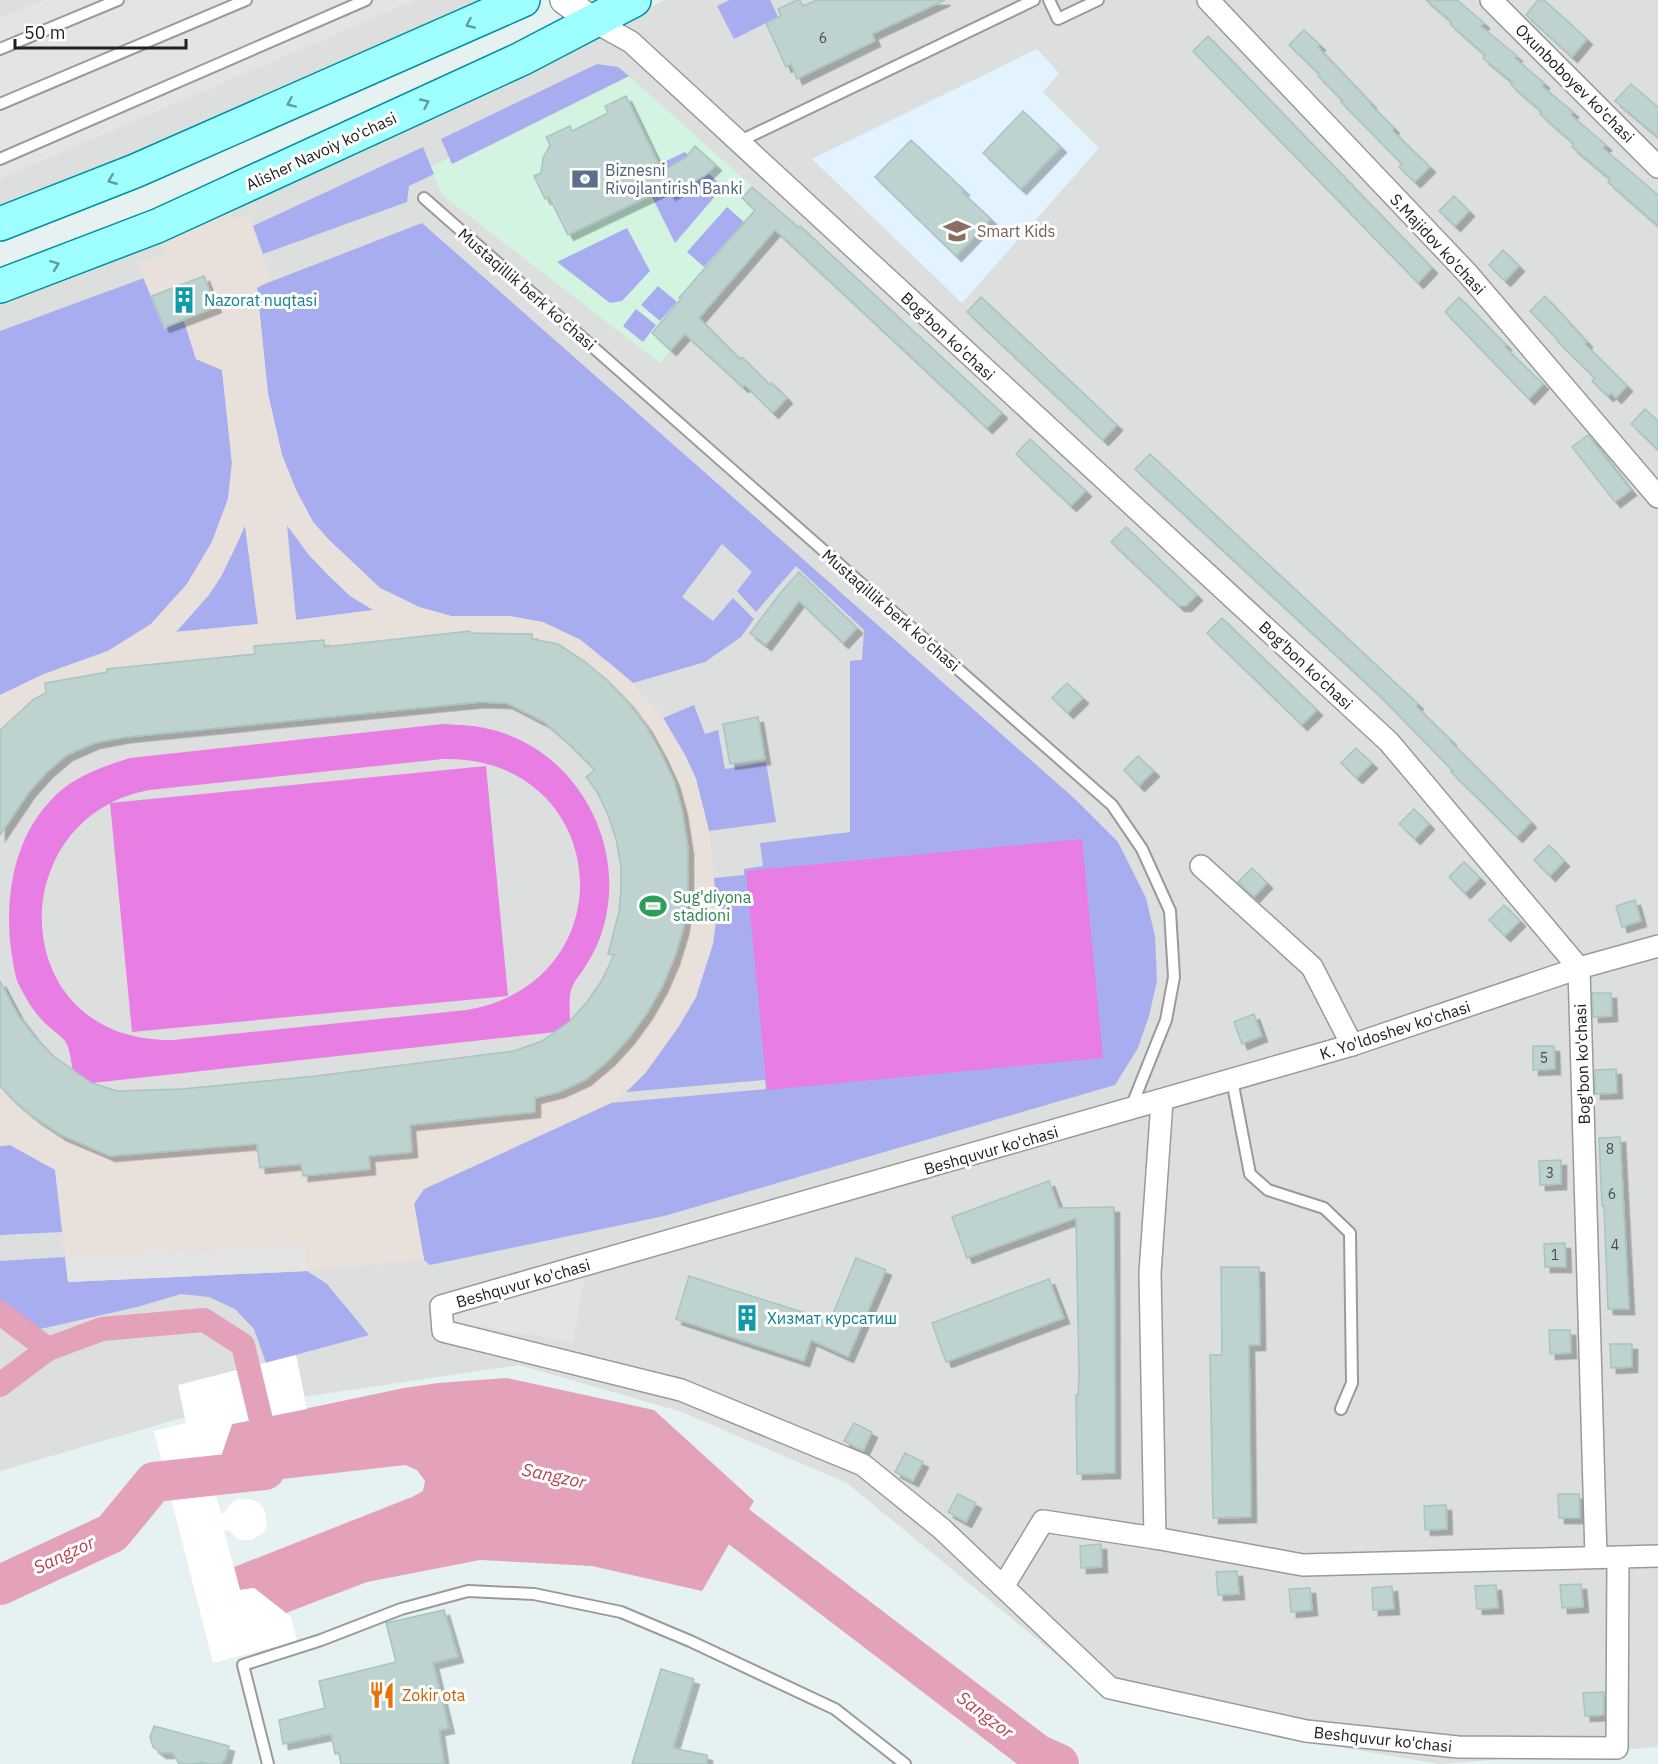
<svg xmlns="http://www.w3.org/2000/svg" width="1658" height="1764" viewBox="0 0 1658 1764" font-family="'IBM Plex Sans',sans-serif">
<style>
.residential{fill:#dddede}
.commercial{fill:#d4f4e2}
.education{fill:#e2f3ff}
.grass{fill:#a8adf0}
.pitch{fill:#e87de4;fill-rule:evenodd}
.parking{fill:#e4e4e4}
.plaza{fill:#e8e0da;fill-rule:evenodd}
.water{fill:#e3a2b9}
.pier{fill:#fff}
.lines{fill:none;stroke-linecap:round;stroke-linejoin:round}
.canal{stroke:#e3a2b9;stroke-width:24}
.river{stroke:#e3a2b9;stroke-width:40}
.building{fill:#bed2cf;stroke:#a7c5c1;stroke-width:1.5;filter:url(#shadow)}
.service-casing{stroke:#9a9a9a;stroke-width:14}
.minor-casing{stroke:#9a9a9a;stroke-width:24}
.tertiary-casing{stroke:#9a9a9a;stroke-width:30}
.primary-casing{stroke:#008f9d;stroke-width:36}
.service{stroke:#fff;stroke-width:10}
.minor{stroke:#fff;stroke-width:21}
.tertiary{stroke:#fff;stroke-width:27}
.primary{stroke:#9efffe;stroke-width:33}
.oneway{stroke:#659b9a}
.labels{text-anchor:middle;stroke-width:6;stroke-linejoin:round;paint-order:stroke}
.number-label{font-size:14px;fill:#484c4c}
.street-label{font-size:16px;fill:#202020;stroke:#fff}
.service-label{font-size:16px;fill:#4e5e75;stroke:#fff;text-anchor:start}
.education-label{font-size:16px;fill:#785e54;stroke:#fff;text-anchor:start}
.culture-label{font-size:16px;fill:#0d838f;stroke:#fff;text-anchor:start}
.leisure-label{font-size:16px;fill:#27864d;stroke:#fff;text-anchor:start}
.food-label{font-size:16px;fill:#c56008;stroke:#fff;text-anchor:start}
.water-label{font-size:18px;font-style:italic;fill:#ba424c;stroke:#fff}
</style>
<defs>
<filter id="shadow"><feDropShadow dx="5.5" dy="5.5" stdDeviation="0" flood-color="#0004"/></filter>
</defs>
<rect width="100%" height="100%" fill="#e6f1f2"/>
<g class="residential">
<path d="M0,0H478L187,131L0,208Z"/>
<path d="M665,0H1658V1747L1439,1764L1269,1735L1100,1691L847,1483L682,1412L519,1365L202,1412L0,1471V298L256,200Z"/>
</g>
<path class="commercial" d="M629,76L786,217L660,363L443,196L430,168L449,158L453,164Z"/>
<path class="education" d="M1037,49L1059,73L1043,92L1099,148L962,303L812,159Z"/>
<g class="grass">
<path d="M730,0H770L778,17L734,39L717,6Z"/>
<path d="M597,64L618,67L629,76L452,164L441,139Z"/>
<path d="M423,147L434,174L409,186L407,202L263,254L253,226Z"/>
<path d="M685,152L723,187L675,243L651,195L643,172Z"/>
<path d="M727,207L744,222L704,267L687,252Z"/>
<path d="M422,223L1075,799L1118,842L1146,898L1155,936L1157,981L1149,1016L1138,1048L1115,1085L664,1216L430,1265L424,1260L414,1203L424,1189L611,1103L766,1089L765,1080L626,1092L646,1072L679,1026L696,997L717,913L714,878L744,875V869L763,866L760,843L850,832V661L862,660L864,630L796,566L756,612L737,591L752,572L722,544L682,597L713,621L733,598L754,619L741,637L705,662L633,683L607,661L510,616H451L419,607L380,588L329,540L313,522L296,490L282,455L268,394L257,287Z"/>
<path d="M627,228L650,271L622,301L610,303L557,262Z"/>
<path d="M144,278L164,328L184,321L196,359L222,370L232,463L228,499L212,542L187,584L151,624L108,651L44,674L0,695V331Z"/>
<path d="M658,286L677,302L660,321L641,305Z"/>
<path d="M636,309L656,325L643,342L623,326Z"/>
<path d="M286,524C312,559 336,587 374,610L296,620Z"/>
<path d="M245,525L258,624L175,632C210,595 226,572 245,525Z"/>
<path d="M694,705L705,734L718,730L725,769L766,762L776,822L709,831L696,779L685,755L663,718Z"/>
<path d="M10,1145L55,1169L63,1232L0,1235V1146Z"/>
<path d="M65,1257L68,1282L307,1271L327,1284L369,1335L266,1363L254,1329L235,1309L209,1297L181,1294L137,1307L45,1328L30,1330L0,1310V1261Z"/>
</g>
<g class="pitch">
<path d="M443,724C459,725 474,725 489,729C569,747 621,831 607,911C604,932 595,952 583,970C580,975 575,980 573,985C568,994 570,1011 570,1021L556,1032L92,1083L73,1071C71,1063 70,1047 65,1041C58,1033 48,1027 41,1019C31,1008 24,995 17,981C0,914 8,833 64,788C84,773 107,765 130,758ZM443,759C611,756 631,981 467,1010L173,1040C5,1043 0,818 149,790Z"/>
<path d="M486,766L508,996L132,1032L110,803Z"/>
<path d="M1082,839L1103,1058L767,1090L746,871Z"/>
</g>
<g class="parking">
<path d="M44,0H415L0,179V18Z"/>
<path d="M305,1246L307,1271L68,1282L65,1257Z"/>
<path d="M585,1275L573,1342L449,1321L447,1313Z"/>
</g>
<path class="plaza" d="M231,209L233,219L248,213L271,280L257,288L268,394L282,455L296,490L313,522L329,540L380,588L419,607L451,616H510L543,622L581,640L633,683L663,718L685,755L696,779L709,831L717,913L713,944L696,997L679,1026L646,1072L626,1092L611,1103L424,1189L414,1204L424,1260L307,1271L305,1246L65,1257L55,1170L10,1145L0,1146V1086L61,1135L110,1156L257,1144L260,1168L301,1164L303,1176L370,1169L369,1156L412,1152L410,1125L534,1112L535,1098L559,1092L585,1080L609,1060L629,1038L647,1013L662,987L674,959L683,930L688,900L689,870L687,840L682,810L674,781L661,753L646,726L607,680L584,661L558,644L532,639V634L470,633V631L324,647L323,640L254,646L255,654L107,672L46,693L34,699L0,730V695L44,674L108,651L151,624L187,584L212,542L228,499L232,463L222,370L196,359L184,321L164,329L137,262L164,254L159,238ZM203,276L216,307L153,296ZM287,525L308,554L327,574L350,596L373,610L296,620ZM245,526L258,624L176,632L209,595L222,575Z"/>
<path class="water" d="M507,1378L654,1410L754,1501L702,1591L592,1566L480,1560L367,1582L286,1613L254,1588L240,1590L234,1567L412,1497L423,1491L425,1481L417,1470L405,1465L213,1487L207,1465L219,1462L232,1424L404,1388L438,1383Z"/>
<path class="pier" d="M296,1355L307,1409L232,1424L219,1462L207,1465L221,1513H224L231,1503L239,1499L253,1500L260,1504L265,1511L267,1526L263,1533L252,1540H239L228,1530L224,1531L240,1590L254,1588L291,1617L297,1641L213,1663L154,1431L186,1423L178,1385Z"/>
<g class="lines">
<g class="canal">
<path d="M0,1313L48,1349L102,1329L204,1320L243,1345L268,1449"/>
<path d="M0,1385L48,1349"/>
</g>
<g class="river">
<path d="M691,1505L717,1510L1037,1754L1059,1764"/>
<path d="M0,1585L112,1533L154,1482L265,1470"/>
</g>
</g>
<g class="building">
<path d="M797,0H800L803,6L817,0H945L872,34L875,41L797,79L791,64L786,67L766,23L781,16L778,9Z"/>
<path d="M1426,0H1457L1484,23L1481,26L1517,56L1515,58L1544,83L1542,86L1573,112L1571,115L1606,145L1603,148L1658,195V226L1608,182L1610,179L1572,147L1574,144L1540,114L1542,112L1511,85L1513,83L1483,58L1485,55L1450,24L1452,22Z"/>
<path d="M1538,0H1544L1587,39L1572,57L1526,15Z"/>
<path d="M1304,30L1320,45L1318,47L1371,103L1370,104L1394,128L1392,130L1430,167L1415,182L1399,167L1402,164L1341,102L1343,101L1318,76L1319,74L1289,45Z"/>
<path d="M1208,36L1432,268L1418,283L1193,51Z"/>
<path d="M1631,84L1658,107V137L1615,101Z"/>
<path d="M626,96L662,171L685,158L695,146L716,165L706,175L670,195L666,188L568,235L549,197L545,199L534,176L541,173L543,158L550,145L546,137L570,126L572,131L608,113L605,106Z"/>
<path d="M1023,111L1061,147L1021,189L983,153Z"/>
<path d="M911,140L964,190L962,192L991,219L956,256L875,177Z"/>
<path d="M752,187L798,227L800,226L1002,413L987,428L775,230L699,318L740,359L742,357L770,385L772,383L787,398L773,413L745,385L743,387L685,334L671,350L652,333L681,299L679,298L755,210L742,198Z"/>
<path d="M1454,196L1469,211L1455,226L1439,211Z"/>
<path d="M1503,250L1519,266L1505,281L1489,265Z"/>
<path d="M204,276L216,307L164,327L152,296Z"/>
<path d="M1545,296L1587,342L1585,344L1627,386L1616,398L1611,393L1608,396L1592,381L1595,378L1557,341L1558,340L1530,311Z"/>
<path d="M981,297L1117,425L1103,440L967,312Z"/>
<path d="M1459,297L1506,345L1505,347L1543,384L1529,399L1445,312Z"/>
<path d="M1645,409L1658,421V450L1631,424Z"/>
<path d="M1588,435L1631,490L1615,502L1572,447Z"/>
<path d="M1030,439L1086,491L1071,506L1016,454Z"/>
<path d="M1150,454L1402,689L1418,704L1416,706L1451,740L1450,741L1531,822L1517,837L1451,772L1453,771L1378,694L1135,469Z"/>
<path d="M1126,527L1197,595L1186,606H1179L1111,542Z"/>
<path d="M799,572L857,628L843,643L799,601L766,645L750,633L782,591Z"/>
<path d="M1222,618L1317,710L1302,725L1207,633Z"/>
<path d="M470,631V633L532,634V639L558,644L584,661L607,680L628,702L646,726L661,753L674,781L682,810L688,849V900L683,930L674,959L662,987L647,1013L629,1038L609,1060L585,1080L559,1092L535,1098V1112L410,1125L412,1152L369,1156L370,1169L303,1176L301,1164L260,1168L257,1144L110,1156L61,1135L35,1118L12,1099L0,1086V981L18,1015L34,1036L52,1055L92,1083L117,1091L182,1089L316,1076L514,1051L542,1041L570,1021L587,1002L602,980L614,955L608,954L619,912L621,887V866L616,839L608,815L597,792L586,777L595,770L564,739L544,722L507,703L480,702L126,737L94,743L67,755L47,772L29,792L0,835V730L34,699L46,693L45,683L107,672V669L255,654L254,646L324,640V647Z"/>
<path d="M1067,683L1083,698L1068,713L1052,698Z"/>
<path d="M758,717L765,759L730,764L723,724Z"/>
<path d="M1356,748L1372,763L1357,778L1341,763Z"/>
<path d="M1138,756L1154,771L1139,786L1124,770Z"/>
<path d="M1414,809L1429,824L1415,839L1399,824Z"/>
<path d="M1549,845L1564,861L1550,876L1534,860Z"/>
<path d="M1464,862L1480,878L1465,893L1449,877Z"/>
<path d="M1252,868L1267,883L1254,897L1238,882Z"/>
<path d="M1635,900L1641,921L1622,927L1616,906Z"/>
<path d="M1504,905L1520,921L1505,936L1489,920Z"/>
<path d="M1592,993H1611L1612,1016L1593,1017Z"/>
<path d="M1254,1014L1262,1036L1242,1044L1234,1022Z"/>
<path d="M1533,1046H1554L1555,1069L1533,1070Z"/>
<path d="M1616,1069L1617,1093L1595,1094V1070Z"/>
<path d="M1620,1137L1629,1309H1608L1604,1206H1602L1599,1138Z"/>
<path d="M1561,1160V1184L1540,1185L1539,1161Z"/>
<path d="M1049,1181L1059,1208L1114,1207L1115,1473L1077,1474L1076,1395H1078L1079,1376L1076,1218L967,1258L952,1217Z"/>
<path d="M1565,1243L1566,1267H1545L1544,1244Z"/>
<path d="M856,1258L886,1270L848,1357L811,1340L804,1361L676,1319L689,1276L830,1321Z"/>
<path d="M1221,1267H1259L1260,1345H1249L1251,1517L1213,1518L1210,1355H1222Z"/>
<path d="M1049,1279L1064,1318L946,1362L932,1323Z"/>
<path d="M1549,1330H1570L1571,1353L1550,1354Z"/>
<path d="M1610,1344H1632V1367L1611,1368Z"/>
<path d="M854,1423L872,1432L863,1451L844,1441Z"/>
<path d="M905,1453L923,1462L913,1481L895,1472Z"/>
<path d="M958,1494L976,1503L966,1522L948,1512Z"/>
<path d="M1558,1494H1579L1580,1518H1559Z"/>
<path d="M1446,1505L1447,1529L1425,1530L1424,1506Z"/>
<path d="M1101,1544L1102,1567L1081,1568L1080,1546Z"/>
<path d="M1237,1571L1239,1594L1218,1595L1216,1572Z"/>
<path d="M1581,1584L1583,1607L1562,1608L1560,1585Z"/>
<path d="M1496,1585L1498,1608L1477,1609L1475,1586Z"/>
<path d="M1392,1586L1394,1609L1373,1610L1372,1588Z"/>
<path d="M1310,1588L1312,1610L1291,1612L1289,1589Z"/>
<path d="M444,1610L458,1657L433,1663L449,1728L439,1730L444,1764H341L339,1753L335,1754L331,1734L283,1744L279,1720L325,1708L319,1681L396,1662L386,1623Z"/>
<path d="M661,1669L694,1679L673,1748L707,1755V1764H632Z"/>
<path d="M1604,1692V1715L1585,1716L1583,1693Z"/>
<path d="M154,1726L229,1746L225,1760L221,1764H206L202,1762L195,1764H179L173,1753H161L153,1747L150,1737Z"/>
</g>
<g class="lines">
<defs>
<g id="service">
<path d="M1049,0L1058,19L1098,0"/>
<path d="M0,49L118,0"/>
<path d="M0,104L246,0"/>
<path d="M738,142L1034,0"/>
<path d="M0,159L366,0"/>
<path d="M424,198L1112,805L1142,849L1170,911L1174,977L1166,1020L1130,1110"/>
<path d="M1232,1080L1250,1174L1268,1190L1324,1208L1350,1233L1352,1383L1341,1409"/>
<path d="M268,1764L243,1665L321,1640L401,1609L468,1591L534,1594L621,1612L690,1641L835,1709L905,1764"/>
</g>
<g id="minor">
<path d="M1208,0L1468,274L1658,497"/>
<path d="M1491,0L1658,167"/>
<path d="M593,21L631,42L1389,742L1579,968L1596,1557"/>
<path d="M1201,866L1312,967L1352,1045"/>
<path d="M1155,1538L1150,1273L1162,1101"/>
<path d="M1618,1557L1617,1748L1458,1747L1306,1731L1110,1688L942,1529L863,1465L681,1390L443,1331L441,1306L1352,1045L1579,968L1658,946"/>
<path d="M1003,1587L1043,1521L1155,1538L1303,1565L1658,1556"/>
</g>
<path id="tertiary" d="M564,0L593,21"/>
<g id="primary">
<path d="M0,224L135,171L523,0"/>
<path d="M0,286L157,226L203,205L521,59L634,0"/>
</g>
</defs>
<use href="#service" class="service-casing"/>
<use href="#minor" class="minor-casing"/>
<use href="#tertiary" class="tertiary-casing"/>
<use href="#primary" class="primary-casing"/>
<use href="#service" class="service"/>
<use href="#minor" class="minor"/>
<use href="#tertiary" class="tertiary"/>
<use href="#primary" class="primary"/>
</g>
<defs><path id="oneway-chevron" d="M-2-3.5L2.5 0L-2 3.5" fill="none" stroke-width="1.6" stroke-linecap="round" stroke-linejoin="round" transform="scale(1.5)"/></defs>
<g class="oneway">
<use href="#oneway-chevron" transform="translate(470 24) rotate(156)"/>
<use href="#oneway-chevron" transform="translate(291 103) rotate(156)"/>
<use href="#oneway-chevron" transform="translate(425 103) rotate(-25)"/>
<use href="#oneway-chevron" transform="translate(112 180) rotate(158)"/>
<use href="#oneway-chevron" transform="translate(55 265) rotate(-21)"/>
</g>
<defs>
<symbol id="bank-bare" viewBox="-9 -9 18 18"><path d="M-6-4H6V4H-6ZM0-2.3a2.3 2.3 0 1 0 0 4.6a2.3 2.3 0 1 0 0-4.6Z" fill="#5c6f8a" stroke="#fff" stroke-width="2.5" paint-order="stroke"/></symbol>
<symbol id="school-bare" viewBox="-9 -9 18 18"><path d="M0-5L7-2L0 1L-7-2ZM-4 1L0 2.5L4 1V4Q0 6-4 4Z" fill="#8d6e63" stroke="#fff" stroke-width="2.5" paint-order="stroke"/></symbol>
<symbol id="building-bare" viewBox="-9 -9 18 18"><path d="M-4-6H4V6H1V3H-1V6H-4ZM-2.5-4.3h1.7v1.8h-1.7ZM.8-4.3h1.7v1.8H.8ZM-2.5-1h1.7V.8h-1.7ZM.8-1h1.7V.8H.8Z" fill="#0f9aa8" stroke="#fff" stroke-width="2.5" paint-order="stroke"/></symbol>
<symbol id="stadium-bare" viewBox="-9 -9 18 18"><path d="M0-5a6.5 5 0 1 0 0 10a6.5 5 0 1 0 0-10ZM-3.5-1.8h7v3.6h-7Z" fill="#2e9e5b" stroke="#fff" stroke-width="2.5" paint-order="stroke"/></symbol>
<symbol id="restaurant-bare" viewBox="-9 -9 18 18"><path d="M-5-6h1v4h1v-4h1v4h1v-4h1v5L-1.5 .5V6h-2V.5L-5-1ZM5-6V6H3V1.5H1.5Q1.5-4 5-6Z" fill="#e8710a" stroke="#fff" stroke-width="2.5" paint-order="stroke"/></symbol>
</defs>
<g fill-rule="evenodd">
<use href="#bank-bare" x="566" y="160" width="38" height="38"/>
<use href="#school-bare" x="938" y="212" width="38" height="38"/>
<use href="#building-bare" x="165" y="281" width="38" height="38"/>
<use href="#stadium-bare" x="634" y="887" width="38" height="38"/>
<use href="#building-bare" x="728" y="1299" width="38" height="38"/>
<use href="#restaurant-bare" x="363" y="1676" width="38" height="38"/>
</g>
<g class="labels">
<g class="number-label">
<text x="823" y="43">6</text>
<text x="1544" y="1063">5</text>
<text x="1610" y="1154">8</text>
<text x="1550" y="1178">3</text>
<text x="1612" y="1199">6</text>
<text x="1615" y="1250">4</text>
<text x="1555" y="1260">1</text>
</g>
<g class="street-label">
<text transform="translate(1575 83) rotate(45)" y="6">Oxunboboyev ko'chasi</text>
<text transform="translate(321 151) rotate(-25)" y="6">Alisher Navoiy ko'chasi</text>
<text transform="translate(1438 244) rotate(47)" y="6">S.Majidov ko'chasi</text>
<text transform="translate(527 289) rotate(41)" y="6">Mustaqillik berk ko'chasi</text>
<text transform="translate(948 336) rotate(43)" y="6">Bog'bon ko'chasi</text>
<text transform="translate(891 610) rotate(41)" y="6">Mustaqillik berk ko'chasi</text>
<text transform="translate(1306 665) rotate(43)" y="6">Bog'bon ko'chasi</text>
<text transform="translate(1395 1030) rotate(-18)" y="6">K. Yo'ldoshev ko'chasi</text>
<text transform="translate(1582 1064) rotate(-92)" y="6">Bog'bon ko'chasi</text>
<text transform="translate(991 1150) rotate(-16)" y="6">Beshquvur ko'chasi</text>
<text transform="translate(523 1283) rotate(-16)" y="6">Beshquvur ko'chasi</text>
<text transform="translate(1383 1739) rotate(6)" y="6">Beshquvur ko'chasi</text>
</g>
<g class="service-label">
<text x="605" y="176">Biznesni<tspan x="605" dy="18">Rivojlantirish Banki</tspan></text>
</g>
<g class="education-label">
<text x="977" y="237">Smart Kids</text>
</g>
<g class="culture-label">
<text x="204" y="306">Nazorat nuqtasi</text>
<text x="767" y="1324">Хизмат курсатиш</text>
</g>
<g class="leisure-label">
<text x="673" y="903">Sug'diyona<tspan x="673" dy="18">stadioni</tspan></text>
</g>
<g class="food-label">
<text x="402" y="1701">Zokir ota</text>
</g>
<g class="water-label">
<text transform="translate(554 1476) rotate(12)" y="6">Sangzor</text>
<text transform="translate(64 1555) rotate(-25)" y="6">Sangzor</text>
<text transform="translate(985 1715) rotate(37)" y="6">Sangzor</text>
</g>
</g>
<path d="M15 39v9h171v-9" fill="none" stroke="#202020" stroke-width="3"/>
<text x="24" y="39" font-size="18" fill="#202020" stroke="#ffffff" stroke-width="4.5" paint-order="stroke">50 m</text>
</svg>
